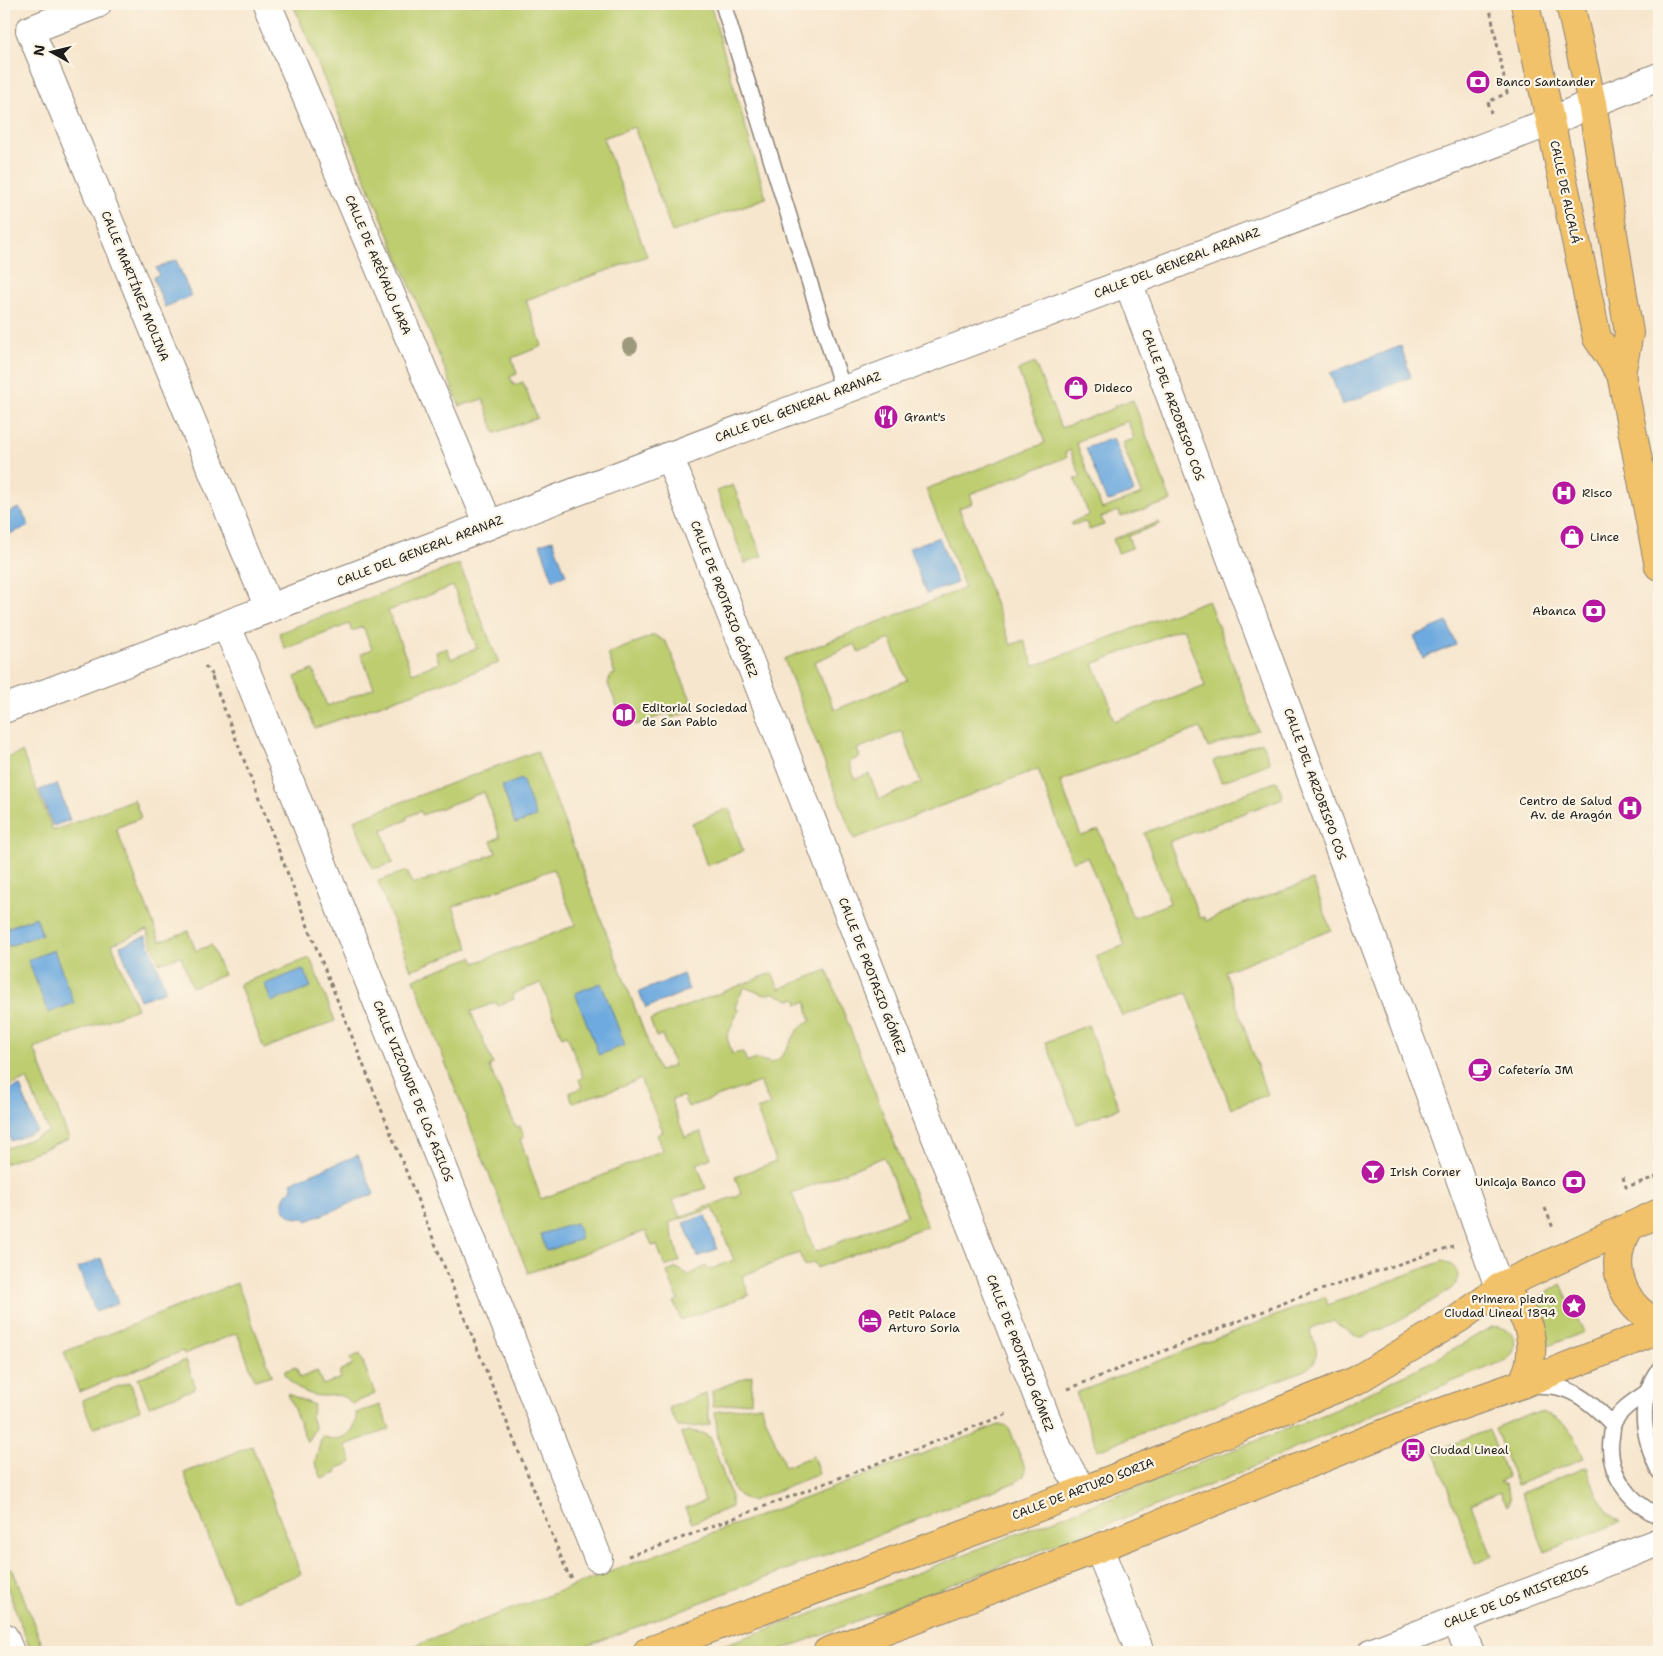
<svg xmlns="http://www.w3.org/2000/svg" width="1663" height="1656" viewBox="0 0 1663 1656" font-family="'Shantell Sans',sans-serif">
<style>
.green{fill:#bdcd6f;stroke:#6c7446;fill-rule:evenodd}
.water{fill:#6eaadf;stroke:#45637e}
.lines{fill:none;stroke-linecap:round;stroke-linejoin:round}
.lane-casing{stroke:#8a8175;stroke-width:18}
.street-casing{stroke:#8a8175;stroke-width:30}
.primary-casing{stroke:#8a8175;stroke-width:30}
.path{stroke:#8a8175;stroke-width:3;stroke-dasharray:4 4;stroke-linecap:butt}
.lane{stroke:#fff;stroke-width:15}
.street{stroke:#fff;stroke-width:28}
.primary{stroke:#f2c26a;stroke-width:28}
.tree{fill:#9d997c}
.labels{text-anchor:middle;stroke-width:4.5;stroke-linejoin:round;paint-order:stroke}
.poi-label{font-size:12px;fill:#1c1c1c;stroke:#fcf5e5;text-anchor:start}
.street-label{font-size:12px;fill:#1c1c1c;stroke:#fcf5e5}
</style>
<rect width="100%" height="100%" fill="#fcf5e5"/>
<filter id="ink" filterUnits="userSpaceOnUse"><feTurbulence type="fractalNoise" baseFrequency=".02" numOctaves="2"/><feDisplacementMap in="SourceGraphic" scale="10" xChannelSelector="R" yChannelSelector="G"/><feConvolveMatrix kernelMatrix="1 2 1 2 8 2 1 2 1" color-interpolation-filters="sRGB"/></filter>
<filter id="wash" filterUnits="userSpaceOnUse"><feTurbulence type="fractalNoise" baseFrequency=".0096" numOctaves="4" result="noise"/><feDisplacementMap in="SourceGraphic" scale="20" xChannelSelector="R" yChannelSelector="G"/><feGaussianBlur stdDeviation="1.12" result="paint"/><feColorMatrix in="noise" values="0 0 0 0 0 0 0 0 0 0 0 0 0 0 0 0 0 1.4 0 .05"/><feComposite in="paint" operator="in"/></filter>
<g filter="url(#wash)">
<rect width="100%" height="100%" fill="#f7e6ce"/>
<g class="green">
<path d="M293,4H710L766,198L672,232L634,127L603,138L647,256L526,300L542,346L512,358L517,374L510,377L514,385L523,382L537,418L495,433L483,399L460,406Z"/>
<path d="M1035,363L1061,428L1115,408L1114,406L1133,400L1171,501L1121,517L1119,511L1101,517L1104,525L1089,530L1086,522L1072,525V522L1089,515L1075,479L1081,477L1070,450L1065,453L1067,457L970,494L973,503L959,508L1011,645L1024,640L1034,666L1208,600L1258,730L1208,748L1200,728L1060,781L1081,836L1099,830L1133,918L1170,903L1144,833L1277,781L1283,798L1169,842L1200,918L1204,917L1206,921L1237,907L1313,880L1331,930L1225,971L1267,1095L1231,1108L1187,993L1122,1016L1096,956L1125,945L1087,857L1072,861L1038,769L854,839L784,659L965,588L926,489L1045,443L1018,370ZM1128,421L1134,439L1122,443L1142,494L1102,509L1076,442ZM1183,628L1205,686L1114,721L1109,707L1111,706L1093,664ZM890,639L907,680L835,710L814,662L855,644L859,653ZM902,731L921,783L879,799L869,774L855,779L849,762L860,757L857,749Z"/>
<path d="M733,485L762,556L745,563L717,491Z"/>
<path d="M1159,522L1160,524L1128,536L1132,548L1118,553L1113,539Z"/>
<path d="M459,564L499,663L315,728L295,677L313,670L327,706L374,688L361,654L372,649L363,627L352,631L349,624L285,649L279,633ZM453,586L477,648L451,659L447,648L436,652L439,663L412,673L388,611Z"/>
<path d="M654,635L666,642L695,709L672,718L669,713L636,725L621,716L608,684L610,676L615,674L608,654Z"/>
<path d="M1262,742L1270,763L1221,782L1213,761Z"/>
<path d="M537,751L659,1071L674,1066L662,1035L656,1037L650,1020L772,973L779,989L827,970L927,1226L817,1268L814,1262L805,1266L799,1253L742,1276L749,1295L681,1320L674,1302L678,1300L667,1272L677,1268L689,1275L706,1266L708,1270L734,1260L713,1208L669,1223L680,1261L665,1267L657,1245L652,1246L646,1231L528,1273L453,1083L414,979L472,957L475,963L576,925L553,869L453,907L469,948L411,970L378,881L407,871L412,884L422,881L423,882L427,881V879L441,875V873L452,871V869L467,864H471V862L485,859V857L496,853L491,841L500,837L484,792L422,815L420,811L407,817V820L382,830L393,863L373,869L354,820ZM541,983L562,1037L567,1035L583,1077L579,1079L582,1088L569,1093L573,1102L619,1088L640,1079L663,1131L657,1135L663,1150L594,1179L541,1199L520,1139L524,1137L520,1126L516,1127L489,1066L493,1064L471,1012L496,1002L498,1006L514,999L512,994ZM744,987L765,995L767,993L770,995L771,992L790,1000L796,998L798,1004L806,1002L811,1021C789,1029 793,1054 771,1063L758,1059L747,1062L743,1052L732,1054L727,1037L738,1010L735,1006ZM760,1082L770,1105L757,1110L776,1161L735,1177L741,1194L680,1217L673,1200L706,1188L697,1164L711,1158L701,1132L685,1137L671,1100L683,1096L688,1107ZM884,1157L907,1215L815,1252L792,1193Z"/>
<path d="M22,752L53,831L134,799L141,818L116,828L160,941L188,931L196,951L211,945L224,975L192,987L181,956L159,963L147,930L112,944L137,1009L34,1048L69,1139L4,1164V1141L7,1148L49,1132L27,1079L4,1088V948L42,933L36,917L4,929V759Z"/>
<path d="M729,808L743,851L707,866L692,823Z"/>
<path d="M310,958L335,1021L264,1049L239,984Z"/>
<path d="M1088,1025L1119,1108L1077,1124L1046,1042Z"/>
<path d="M1443,1261C1456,1264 1464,1278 1452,1288C1441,1297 1370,1338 1360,1337C1350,1335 1341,1326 1333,1321L1310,1329C1315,1347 1324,1358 1305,1370L1098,1450L1076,1393L1324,1297L1328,1305Z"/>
<path d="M237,1283L272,1375L255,1380L237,1333L184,1354L183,1351L79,1392L64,1352Z"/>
<path d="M1561,1284L1584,1332L1551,1345L1548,1344C1548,1334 1544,1321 1537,1313C1534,1310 1531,1309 1528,1305Z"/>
<path d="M1491,1327C1512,1324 1523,1345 1507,1360L1411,1398L1223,1480L776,1652H703L803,1617L1328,1413L1442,1356Z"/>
<path d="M360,1354L375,1394L352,1404C341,1392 337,1396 323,1396C306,1396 291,1386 284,1371L296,1367L300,1378L317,1371L323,1385L341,1378L339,1372L353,1365L350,1358Z"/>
<path d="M186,1360L196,1388L149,1406L138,1378Z"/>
<path d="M752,1375L751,1401L713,1407L712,1391Z"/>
<path d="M130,1382L140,1410L93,1428L82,1400Z"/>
<path d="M706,1393L710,1424C704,1427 685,1427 678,1427L669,1408Z"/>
<path d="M288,1394L314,1405L311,1417L315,1428L307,1442Z"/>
<path d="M380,1405L390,1429L345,1445L352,1462L336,1469L337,1473L322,1479L315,1462L322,1436C339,1444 358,1434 356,1413Z"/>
<path d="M751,1406H761L785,1467L813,1456L819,1474L751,1501L739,1496L733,1489L718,1438L715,1412Z"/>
<path d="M1542,1413C1567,1417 1575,1437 1584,1458L1517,1485L1495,1428L1528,1414Z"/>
<path d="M999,1425H1005L1010,1430L1025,1468L1024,1476L1016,1482L571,1652H398Z"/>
<path d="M1489,1430L1508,1478L1499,1482L1506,1485C1509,1493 1514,1500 1507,1506L1500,1492L1471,1504L1492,1556L1476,1564L1434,1451Z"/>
<path d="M690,1431L702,1433L711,1438L731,1497V1507L692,1523L685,1508L705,1501L681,1433Z"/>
<path d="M252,1446L301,1574L233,1600L184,1473Z"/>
<path d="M1587,1467C1594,1488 1600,1509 1620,1522L1545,1552L1521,1493Z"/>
<path d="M12,1568L45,1652H31L4,1578V1572Z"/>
</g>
<g class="water">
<path d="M176,260L191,296L165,307L153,277L159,275L156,268Z"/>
<path d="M1401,346L1411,377L1342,405L1330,373Z"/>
<path d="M1113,438L1134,492L1107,502L1086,448Z"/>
<path d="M19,508L22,511L29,526L4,536V514Z"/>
<path d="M939,537L957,583L926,594L909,548Z"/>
<path d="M553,540L566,575L553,580L540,544Z"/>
<path d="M1447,622L1456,645L1423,658L1414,636Z"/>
<path d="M522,779L536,817L515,824L502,786Z"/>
<path d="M57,784L70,820L53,826L39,790Z"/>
<path d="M36,917L42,934L4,948V929Z"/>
<path d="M146,936L166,991L140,1000L120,946Z"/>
<path d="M54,950L74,1003L48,1013L28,960Z"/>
<path d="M303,969L311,987L271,1002L265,984Z"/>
<path d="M683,974L689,990L646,1008L639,992Z"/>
<path d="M601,983L625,1045L599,1055L575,993Z"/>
<path d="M20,1086L37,1131L11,1141L4,1122V1092Z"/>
<path d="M358,1155L374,1194L307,1221L305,1218C284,1221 274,1200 293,1188L291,1182Z"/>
<path d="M705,1215L717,1249L697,1257L684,1223Z"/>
<path d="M576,1223L581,1239L546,1251L541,1234Z"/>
<path d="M101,1258L118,1303L96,1312L78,1268Z"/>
</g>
</g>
<g filter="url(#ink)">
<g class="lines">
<defs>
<g id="lane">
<path d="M723,4L843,390"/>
<path d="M1659,1370C1655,1373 1653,1378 1651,1383C1638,1412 1646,1444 1659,1471"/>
<path d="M1533,1385C1542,1386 1553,1385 1561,1388C1581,1393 1599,1410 1613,1425"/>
<path d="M1646,1393C1634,1401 1619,1410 1613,1424C1612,1429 1612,1435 1611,1440C1607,1473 1630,1503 1659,1516"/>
</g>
<g id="street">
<path d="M97,4L30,30L269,608"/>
<path d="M267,4L489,525"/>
<path d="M1128,282L1416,1055L1499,1287"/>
<path d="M669,456L1059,1451L1073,1475L1085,1490"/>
<path d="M226,625L244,666L598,1558"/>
<path d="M4,709L1550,122L1592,103L1659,77"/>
<path d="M1099,1548L1140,1652"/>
<path d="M1456,1621L1470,1652"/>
<path d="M4,1637L10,1652"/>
<path d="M1373,1652L1659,1542"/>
</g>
<g id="primary">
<path d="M1525,4L1597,338L1621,374L1659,566"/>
<path d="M1570,4L1592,103L1629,333L1621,374"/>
<path d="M1629,1227C1627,1233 1623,1239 1621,1245C1611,1277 1629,1311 1659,1323"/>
<path d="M1499,1287C1522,1308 1536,1330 1530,1362C1529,1369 1525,1377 1522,1384"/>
<path d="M647,1652L1085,1490L1355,1381L1458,1319L1486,1299L1499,1287L1659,1213"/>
<path d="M827,1652L1099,1548L1405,1425L1522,1384L1659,1330"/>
</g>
</defs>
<use href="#lane" class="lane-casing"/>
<use href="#street" class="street-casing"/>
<use href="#primary" class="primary-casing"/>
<g class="path">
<path d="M1489,4L1507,93L1488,102L1491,113"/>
<path d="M205,666L213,676"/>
<path d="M212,677L316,947L569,1577L575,1575"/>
<path d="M1623,1177L1626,1187L1656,1177"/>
<path d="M1545,1208L1553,1228"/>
<path d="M1068,1389L1294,1299L1453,1246"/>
<path d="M628,1556L663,1545L1010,1413"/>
</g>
<use href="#lane" class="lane"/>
<use href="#street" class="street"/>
<use href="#primary" class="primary"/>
</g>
<circle class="tree" cx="630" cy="346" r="8"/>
</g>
<defs>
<symbol id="bank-disc" viewBox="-11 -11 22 22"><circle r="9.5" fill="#b5179e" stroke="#fcf5e5"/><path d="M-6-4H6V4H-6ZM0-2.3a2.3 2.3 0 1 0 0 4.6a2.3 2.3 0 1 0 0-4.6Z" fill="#fff"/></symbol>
<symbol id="shop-disc" viewBox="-11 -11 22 22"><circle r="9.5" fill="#b5179e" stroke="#fcf5e5"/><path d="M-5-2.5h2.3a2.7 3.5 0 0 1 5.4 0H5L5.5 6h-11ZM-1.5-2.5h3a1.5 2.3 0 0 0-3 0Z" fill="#fff"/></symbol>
<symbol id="restaurant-disc" viewBox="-11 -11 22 22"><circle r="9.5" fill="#b5179e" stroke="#fcf5e5"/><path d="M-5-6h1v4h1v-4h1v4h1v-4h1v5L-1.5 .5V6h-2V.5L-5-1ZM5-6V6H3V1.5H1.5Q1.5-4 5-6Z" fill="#fff"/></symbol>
<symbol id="hospital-disc" viewBox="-11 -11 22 22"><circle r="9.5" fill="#b5179e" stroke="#fcf5e5"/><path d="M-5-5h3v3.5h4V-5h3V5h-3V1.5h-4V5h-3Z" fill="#fff"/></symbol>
<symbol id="library-disc" viewBox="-11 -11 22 22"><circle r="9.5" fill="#b5179e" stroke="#fcf5e5"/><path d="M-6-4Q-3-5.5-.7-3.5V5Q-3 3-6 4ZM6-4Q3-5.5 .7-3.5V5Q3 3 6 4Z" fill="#fff"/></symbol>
<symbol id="cafe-disc" viewBox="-11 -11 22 22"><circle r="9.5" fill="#b5179e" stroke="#fcf5e5"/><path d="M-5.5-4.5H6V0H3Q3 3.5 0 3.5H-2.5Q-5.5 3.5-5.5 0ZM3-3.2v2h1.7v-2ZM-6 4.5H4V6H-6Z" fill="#fff"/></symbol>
<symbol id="bar-disc" viewBox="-11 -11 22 22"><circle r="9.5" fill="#b5179e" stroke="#fcf5e5"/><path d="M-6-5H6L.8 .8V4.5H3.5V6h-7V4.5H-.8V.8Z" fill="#fff"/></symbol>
<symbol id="sight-disc" viewBox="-11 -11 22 22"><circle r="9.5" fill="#b5179e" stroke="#fcf5e5"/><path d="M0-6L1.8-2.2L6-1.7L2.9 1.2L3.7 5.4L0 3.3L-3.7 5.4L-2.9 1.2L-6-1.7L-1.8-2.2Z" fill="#fff"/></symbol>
<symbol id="hotel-disc" viewBox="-11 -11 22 22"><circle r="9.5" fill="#b5179e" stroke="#fcf5e5"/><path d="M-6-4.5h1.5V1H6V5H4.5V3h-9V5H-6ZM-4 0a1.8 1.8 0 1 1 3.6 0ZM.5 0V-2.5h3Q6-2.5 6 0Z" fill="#fff"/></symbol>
<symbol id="bus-disc" viewBox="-11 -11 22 22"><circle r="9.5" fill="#b5179e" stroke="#fcf5e5"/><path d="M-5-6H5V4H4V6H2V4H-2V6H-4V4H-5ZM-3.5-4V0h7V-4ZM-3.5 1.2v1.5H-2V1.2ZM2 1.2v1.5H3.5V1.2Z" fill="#fff"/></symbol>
</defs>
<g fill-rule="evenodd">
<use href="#bank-disc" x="1464" y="68" width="28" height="28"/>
<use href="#shop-disc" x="1062" y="374" width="28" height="28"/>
<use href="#restaurant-disc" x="872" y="403" width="28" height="28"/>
<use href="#hospital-disc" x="1550" y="479" width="28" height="28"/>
<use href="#shop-disc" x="1558" y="523" width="28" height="28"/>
<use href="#bank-disc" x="1580" y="597" width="28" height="28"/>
<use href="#library-disc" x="610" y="701" width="28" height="28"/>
<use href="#hospital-disc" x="1616" y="794" width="28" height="28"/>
<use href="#cafe-disc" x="1466" y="1056" width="28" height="28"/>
<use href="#bar-disc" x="1359" y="1158" width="28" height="28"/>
<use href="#bank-disc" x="1560" y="1168" width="28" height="28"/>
<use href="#sight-disc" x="1560" y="1292" width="28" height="28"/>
<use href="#hotel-disc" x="856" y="1307" width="28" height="28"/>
<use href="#bus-disc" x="1399" y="1436" width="28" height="28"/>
</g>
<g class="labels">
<g class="poi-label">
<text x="1496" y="86">Banco Santander</text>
<text x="1094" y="392">Dideco</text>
<text x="904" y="421">Grant's</text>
<text x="1582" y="497">Risco</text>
<text x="1590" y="541">Lince</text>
<text x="1576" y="615" text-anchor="end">Abanca</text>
<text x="642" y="712">Editorial Sociedad<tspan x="642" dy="14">de San Pablo</tspan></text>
<text x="1612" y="805" text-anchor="end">Centro de Salud<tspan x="1612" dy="14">Av. de Aragón</tspan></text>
<text x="1498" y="1074">Cafetería JM</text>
<text x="1390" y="1176">Irish Corner</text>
<text x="1556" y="1186" text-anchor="end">Unicaja Banco</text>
<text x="1556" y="1303" text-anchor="end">Primera piedra<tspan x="1556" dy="14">Ciudad Lineal 1894</tspan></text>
<text x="888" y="1318">Petit Palace<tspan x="888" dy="14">Arturo Soria</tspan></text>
<text x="1430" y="1454">Ciudad Lineal</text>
</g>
<g class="street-label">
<text transform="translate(1565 192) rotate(78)" y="4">CALLE DE ALCALÁ</text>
<text transform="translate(1177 263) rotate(-21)" y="4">CALLE DEL GENERAL ARANAZ</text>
<text transform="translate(378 265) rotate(67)" y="4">CALLE DE ARÉVALO LARA</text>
<text transform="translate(135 286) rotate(68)" y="4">CALLE MARTÍNEZ MOLINA</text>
<text transform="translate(1173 405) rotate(70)" y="4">CALLE DEL ARZOBISPO COS</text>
<text transform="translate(798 407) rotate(-21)" y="4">CALLE DEL GENERAL ARANAZ</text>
<text transform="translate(420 551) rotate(-21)" y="4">CALLE DEL GENERAL ARANAZ</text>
<text transform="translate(724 599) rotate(69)" y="4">CALLE DE PROTASIO GÓMEZ</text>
<text transform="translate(1315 784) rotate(70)" y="4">CALLE DEL ARZOBISPO COS</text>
<text transform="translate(872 976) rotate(69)" y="4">CALLE DE PROTASIO GÓMEZ</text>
<text transform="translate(413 1091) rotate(68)" y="4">CALLE VIZCONDE DE LOS ASILOS</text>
<text transform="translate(1020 1353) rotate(69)" y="4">CALLE DE PROTASIO GÓMEZ</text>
<text transform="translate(1083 1489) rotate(-21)" y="4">CALLE DE ARTURO SORIA</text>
<text transform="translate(1516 1597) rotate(-21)" y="4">CALLE DE LOS MISTERIOS</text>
</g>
</g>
<rect width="1663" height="1656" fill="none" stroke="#fcf5e5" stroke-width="20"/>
<g transform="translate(52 52) rotate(278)" stroke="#fcf5e5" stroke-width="4" paint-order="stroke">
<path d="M0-4L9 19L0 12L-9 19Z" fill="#1c1c1c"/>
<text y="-8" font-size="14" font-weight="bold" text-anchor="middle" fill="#1c1c1c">N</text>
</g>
</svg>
